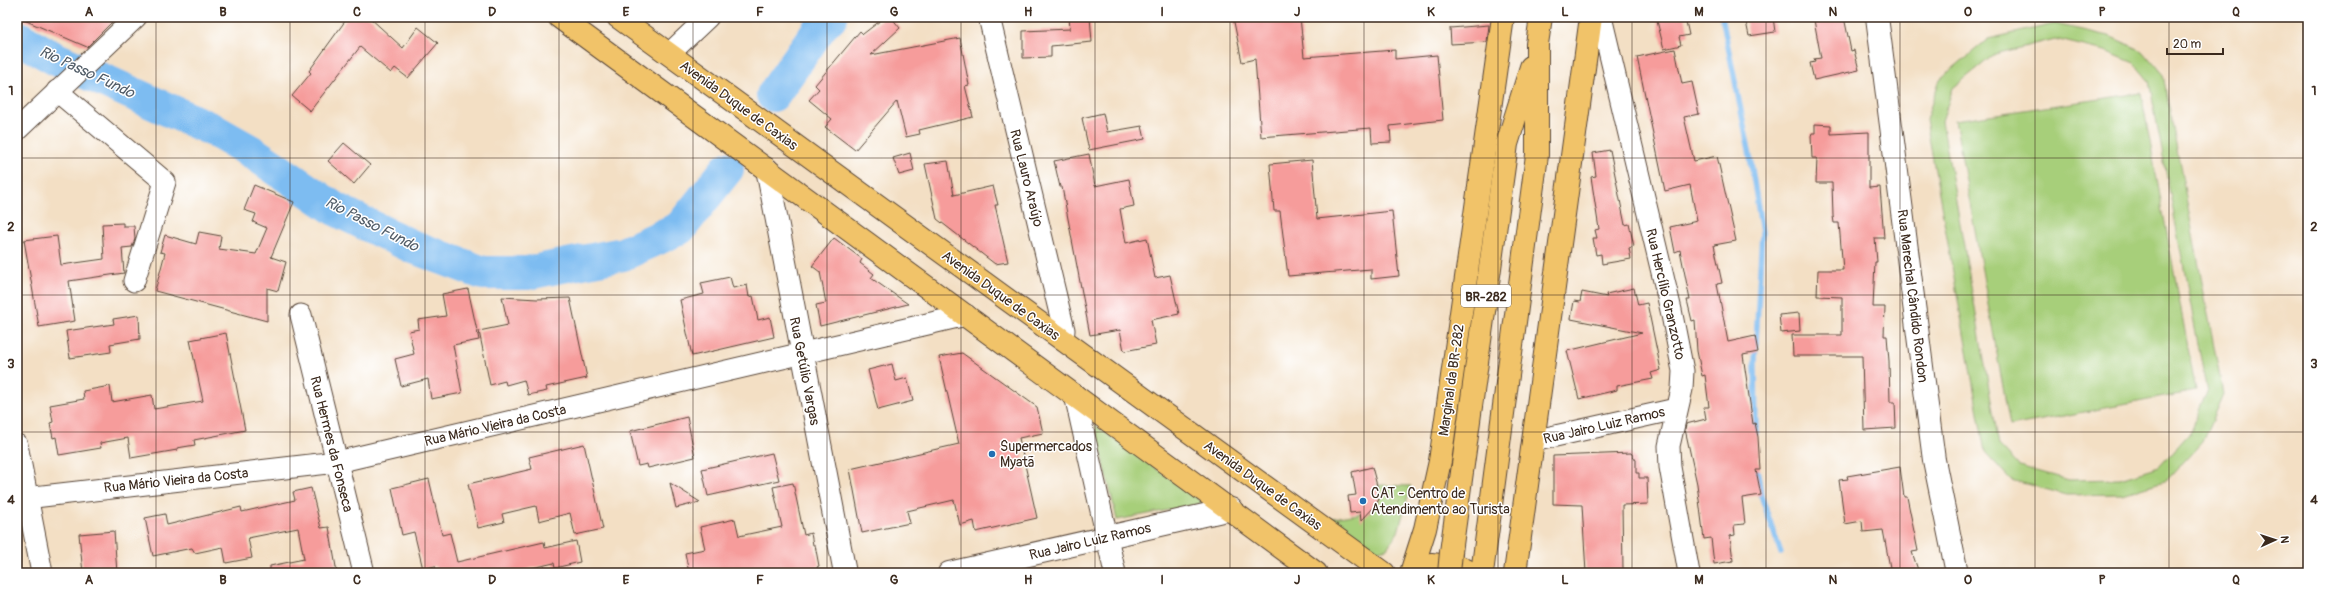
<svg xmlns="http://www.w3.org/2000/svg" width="2325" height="590" viewBox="0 0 2325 590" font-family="Pangolin,sans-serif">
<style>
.park{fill:#a7cf7a;stroke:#717c4c;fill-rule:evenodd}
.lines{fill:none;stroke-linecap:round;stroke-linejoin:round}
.stream{stroke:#7dbcf1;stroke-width:5.5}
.river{stroke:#7dbcf1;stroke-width:34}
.building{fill:#f69c9b}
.minor-casing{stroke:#574537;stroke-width:23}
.tertiary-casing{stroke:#574537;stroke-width:24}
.primary-casing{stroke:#574537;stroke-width:24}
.trunk-casing{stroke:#574537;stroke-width:24}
.minor{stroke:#fff;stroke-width:21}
.tertiary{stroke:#fff;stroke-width:22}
.primary{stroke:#f1c369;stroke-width:22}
.trunk{stroke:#f1c369;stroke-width:22}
.trunk-bridge-casing{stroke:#574537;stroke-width:24;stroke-linecap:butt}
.trunk-bridge{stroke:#f1c369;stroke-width:22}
.grid{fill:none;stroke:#3b2a1e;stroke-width:1;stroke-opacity:0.55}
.poi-dot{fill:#1f6fb2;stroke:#fff;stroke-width:1.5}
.labels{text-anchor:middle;stroke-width:3;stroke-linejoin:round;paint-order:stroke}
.shield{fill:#fff;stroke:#766a62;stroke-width:1}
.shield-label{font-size:13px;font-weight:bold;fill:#3b2a1e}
.street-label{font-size:14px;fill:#3b2a1e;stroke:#fff}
.poi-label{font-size:14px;fill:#3b2a1e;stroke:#fff;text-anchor:start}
.water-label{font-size:15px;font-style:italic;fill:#525d68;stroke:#fff}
.neatline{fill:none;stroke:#3b2a1e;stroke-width:1.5}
.grid-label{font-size:13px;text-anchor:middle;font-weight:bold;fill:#3b2a1e}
</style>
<rect width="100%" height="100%" fill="#fff"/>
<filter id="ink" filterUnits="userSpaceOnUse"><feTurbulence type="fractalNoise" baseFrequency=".025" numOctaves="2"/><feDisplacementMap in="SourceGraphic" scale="8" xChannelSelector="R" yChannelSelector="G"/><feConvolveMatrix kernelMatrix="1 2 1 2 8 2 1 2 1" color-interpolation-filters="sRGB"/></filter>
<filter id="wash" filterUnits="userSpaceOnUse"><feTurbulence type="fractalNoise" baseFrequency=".012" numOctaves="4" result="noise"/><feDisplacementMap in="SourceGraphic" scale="16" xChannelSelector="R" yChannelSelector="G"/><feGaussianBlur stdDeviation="0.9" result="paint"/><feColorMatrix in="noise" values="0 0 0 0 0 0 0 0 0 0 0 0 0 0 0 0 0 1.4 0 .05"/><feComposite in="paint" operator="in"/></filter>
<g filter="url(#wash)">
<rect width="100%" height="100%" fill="#f3dfc4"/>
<g class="park">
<path d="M2055,24L2109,36L2143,51L2163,75L2223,394L2202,442L2167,480L2122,494L2067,495L2011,480L1985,452L1926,120L1940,79L1988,39ZM2055,39L2105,51L2134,63L2149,81L2207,392L2189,434L2159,467L2120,479L2069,480L2019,466L1999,445L1942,121L1953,88L1995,54Z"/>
<path d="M2141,93L2196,391L2010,426L1955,120Z"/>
<path d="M1095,425L1204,503L1117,520Z"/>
<path d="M1378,485L1411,486L1398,532L1387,548L1371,552L1353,542L1348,532L1327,519L1370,512L1380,497Z"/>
</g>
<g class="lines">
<g class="stream">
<path d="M1722,17L1749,150L1762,233L1755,361L1756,433"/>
<path d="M1756,463L1761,495L1781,553"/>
</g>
<g class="river">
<path d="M17,37L54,58L213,130L252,152L335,209L411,246L483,273H527L623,254L680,228L727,169"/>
<path d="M773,95L824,22L831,17"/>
</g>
</g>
<g id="blocks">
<g class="building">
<path d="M17,17H117L87,47Z"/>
<path d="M348,17H369L403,48L418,27L438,43L408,78L395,68L391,73L360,47L310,111L292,96L311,73L309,71Z"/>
<path d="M885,17H891L900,28L871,55L960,38L969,85L965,86L973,117L919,130L920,134L906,137L897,101L855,150L825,127L832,119L809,100L819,89L815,85L860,31L863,34Z"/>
<path d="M1069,17H1090L1092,42L1051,46V57L1023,58V31L1070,29Z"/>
<path d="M1233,17H1300L1304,57L1395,50V59L1437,55L1443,120L1390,126L1391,142L1372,143L1371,128L1261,137L1255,59L1242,62Z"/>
<path d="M1673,17H1685L1689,35L1679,37L1681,45L1664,49L1657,21Z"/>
<path d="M1745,17H1773L1775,32L1749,36Z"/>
<path d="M1828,17H1844L1851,51L1854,50L1859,70L1814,80L1810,63L1815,62L1814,59L1821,58L1814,20Z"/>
<path d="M1489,25L1487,42L1451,44L1450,28Z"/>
<path d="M1675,49L1682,84L1692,82L1699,114L1684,117L1694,161L1717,156L1736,241L1714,245L1722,283L1717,284L1728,342L1755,336L1758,352L1743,355L1753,424L1755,423L1758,437L1760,470H1756L1761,495L1742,498L1745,524L1734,525L1735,535L1730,536L1733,561L1714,564L1711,538L1704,539L1697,484L1685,429L1686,424L1706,419L1704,407H1709L1705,375L1702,376L1697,351L1695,320L1692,321L1687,300H1690L1680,250L1675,252L1670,227L1697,221L1690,185L1665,191L1637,57Z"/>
<path d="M1103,113L1107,132L1142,126L1145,139L1089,150L1082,118Z"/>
<path d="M1815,124L1831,125V134L1869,132V188L1880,187L1884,238H1875L1877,262H1875L1873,307H1885L1884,336H1887L1889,361L1890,402H1895L1896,428L1864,430L1862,356H1793L1792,335H1842V297L1817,296L1818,270H1843L1839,223H1834L1833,216L1832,183H1816L1817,158H1812L1811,136L1812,133H1815Z"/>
<path d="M344,143L370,165L354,184L328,161Z"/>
<path d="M1610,150L1625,225L1629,224L1634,246L1629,248L1631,259L1602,264L1601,254L1596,255L1593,238H1597L1595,230L1599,229L1591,177L1596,176L1593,153Z"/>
<path d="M910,153L914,171L899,175L893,158Z"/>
<path d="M1089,154L1095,186L1129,179L1134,206L1120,209L1126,243L1147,238L1155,278L1170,275L1179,314L1151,320L1156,345L1124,351L1120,330L1090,335L1062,187H1060L1054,161Z"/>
<path d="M1312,160L1317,219L1392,211L1399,276L1371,279V269L1288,276L1280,211H1274L1270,164Z"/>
<path d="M948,161L954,195L993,186L998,205H995L1008,262L995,264L937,219L925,164Z"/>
<path d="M254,185L294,202L271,257L286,262L278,291L267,288V321L155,291L165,253L160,252L165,235L196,244L199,232L221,236L219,249L256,254L267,228L253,222L256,214L244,210Z"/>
<path d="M123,223V226H134L135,239L132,247L122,248L124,273L69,281L75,321L39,327L24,240L57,236L61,265L104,259L102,224Z"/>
<path d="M834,238L862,259L860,263L874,274L871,278L908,304L820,326L816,305L826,303L820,272L812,266Z"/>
<path d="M730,277L733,288L747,285L749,297L753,296L758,320L770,317L774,337L692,356L680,300L704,294L701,283Z"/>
<path d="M1634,288L1638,305L1647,303L1661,370L1651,373L1653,379L1617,386V390L1579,399L1567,351L1642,333L1571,319L1574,301L1580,302L1582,292L1607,297L1606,294Z"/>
<path d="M468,289L479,340L453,345L462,393L431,399L428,379L401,386L395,359L414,354L409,331L419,329L418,320L446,316L442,294Z"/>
<path d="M502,297L537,299L570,298L587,378L546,387L547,391L528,395L524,380L506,385L505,381L490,385L479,331L508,325Z"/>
<path d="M1799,313L1800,331L1781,333L1779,315Z"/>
<path d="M139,315L140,339L110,344L111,352L70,358L66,331L114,324L113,319Z"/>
<path d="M226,333L245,430L194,440L195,445L177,448V450L131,458L128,438L100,443L101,448L59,455L56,437L53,438L50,423L53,422L50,405L84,399L83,391L110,386L112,402L152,395L154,409L203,401L190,340Z"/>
<path d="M962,353L1037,407L1043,433L1019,438L1037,518L976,532L974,521L960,525L954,500L907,511L910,523L862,533L850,469L959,444L939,357Z"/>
<path d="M892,364L896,381L907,378L913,401L878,410L868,370Z"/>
<path d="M687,417L695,457L648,468L647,464L638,466L630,431Z"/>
<path d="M584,444L603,529L575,535L570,513L539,521L536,506L502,514L504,522L478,528L468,484L532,469L529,457Z"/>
<path d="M772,453L779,480L708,496L702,469Z"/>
<path d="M1631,453L1636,460V473H1639V478H1647L1648,504L1622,505L1623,570H1620V573H1586L1582,505L1553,504V456Z"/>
<path d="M1372,467L1380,497L1376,505L1361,521L1360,512L1350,513L1348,496L1356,495L1352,472Z"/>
<path d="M1900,467L1904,497H1907L1918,551L1912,552L1919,573H1891L1883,530L1863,532L1862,521L1845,524L1839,480L1848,479L1847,476Z"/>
<path d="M429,479L442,535L450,533L457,562L544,542L545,548L576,541L580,562L555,568L554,563L511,573H436L435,566L423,569L414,532L402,535L392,488Z"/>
<path d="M670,483L700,502L676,508Z"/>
<path d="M793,483L804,535L811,533L813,545H815L819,566L817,567L818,573H792L791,570L775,573H689L685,553L705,549L700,527L735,519L739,536L782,527L773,487Z"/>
<path d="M311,488L321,528L329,527L337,573H270V566L304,559L298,528L248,538L252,558L226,563L223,547L195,553L192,548L153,556L145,518L165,514L167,525L241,507L242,512L295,500L293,492Z"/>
<path d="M114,531L117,573H83L79,534Z"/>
</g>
</g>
</g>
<g filter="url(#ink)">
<use href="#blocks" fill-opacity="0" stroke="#574537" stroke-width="1"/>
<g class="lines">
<defs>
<g id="minor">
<path d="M989,17L1064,330L1063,340"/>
<path d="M1601,17L1671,310L1683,371L1682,389L1669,446L1670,467L1689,573"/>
<path d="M669,54L708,17"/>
<path d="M57,91L165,182L134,281"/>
<path d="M17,130L136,17"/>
<path d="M301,315L364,573"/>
<path d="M1075,395L1115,573"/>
<path d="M1533,441L1676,409"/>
<path d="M17,445L42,573"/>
<path d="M17,499L337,462L966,315"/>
</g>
<g id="tertiary">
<path d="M1877,17L1934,460L1957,573"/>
<path d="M767,169L845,573"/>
<path d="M949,573L1231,509"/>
</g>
<g id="primary">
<path d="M559,17L1316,573"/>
<path d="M618,17L1384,573"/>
<path d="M1411,573L1425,529L1440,461L1503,17"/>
<path d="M1413,573L1431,564L1460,567L1472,573"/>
<path d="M1515,573L1591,17"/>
</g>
<g id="trunk">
<path d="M1451,552L1507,144L1531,67"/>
<path d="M1482,573L1537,155V44L1541,17"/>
</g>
</defs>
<use href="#minor" class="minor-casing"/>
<use href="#tertiary" class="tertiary-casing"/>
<use href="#primary" class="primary-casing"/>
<use href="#trunk" class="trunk-casing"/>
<use href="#minor" class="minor"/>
<use href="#tertiary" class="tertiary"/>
<use href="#primary" class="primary"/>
<use href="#trunk" class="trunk"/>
<defs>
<path id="trunk-bridge" d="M1449,573L1451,552"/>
</defs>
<use href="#trunk-bridge" class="trunk-bridge-casing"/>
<use href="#trunk-bridge" class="trunk-bridge"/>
</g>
</g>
<path class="grid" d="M156,17V573M290,17V573M425,17V573M559,17V573M693,17V573M827,17V573M961,17V573M1095,17V573M1230,17V573M1364,17V573M1498,17V573M1632,17V573M1766,17V573M1900,17V573M2035,17V573M2169,17V573M17,158H2308M17,295H2308M17,432H2308"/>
<g class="poi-dot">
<circle cx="992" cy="454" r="4"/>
<circle cx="1363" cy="501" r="4"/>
</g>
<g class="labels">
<rect class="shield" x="1461" y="285" width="50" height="22" rx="3"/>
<g class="shield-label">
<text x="1486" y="301">BR-282</text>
</g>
<g class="street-label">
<text transform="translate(739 105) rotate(36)" y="5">Avenida Duque de Caxias</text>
<text transform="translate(1027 178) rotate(76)" y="5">Rua Lauro Araújo</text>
<text transform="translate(1666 294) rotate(77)" y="5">Rua Hercílio Granzotto</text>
<text transform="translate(1001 295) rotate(36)" y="5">Avenida Duque de Caxias</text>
<text transform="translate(1913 296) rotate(83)" y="5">Rua Marechal Cândido Rondon</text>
<text transform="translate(805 371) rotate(79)" y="5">Rua Getúlio Vargas</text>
<text transform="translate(1451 380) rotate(-82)" y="5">Marginal da BR-282</text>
<text transform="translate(495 425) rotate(-13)" y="5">Rua Mário Vieira da Costa</text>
<text transform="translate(1604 425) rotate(-13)" y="5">Rua Jairo Luiz Ramos</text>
<text transform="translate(332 444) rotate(76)" y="5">Rua Hermes da Fonseca</text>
<text transform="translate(176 480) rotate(-6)" y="5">Rua Mário Vieira da Costa</text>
<text transform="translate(1263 485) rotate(36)" y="5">Avenida Duque de Caxias</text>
<text transform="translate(1090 541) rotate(-13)" y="5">Rua Jairo Luiz Ramos</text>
</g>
<g class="poi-label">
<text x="1000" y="451">Supermercados<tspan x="1000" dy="16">Myatã</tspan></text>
<text x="1371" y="498">CAT - Centro de<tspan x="1371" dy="16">Atendimento ao Turista</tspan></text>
</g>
<g class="water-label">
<text transform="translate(87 72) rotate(25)" y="5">Rio Passo Fundo</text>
<text transform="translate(372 224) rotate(27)" y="5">Rio Passo Fundo</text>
</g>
</g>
<rect width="2325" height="590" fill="none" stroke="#fff" stroke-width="44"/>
<g transform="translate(2275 540) rotate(87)" stroke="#ffffff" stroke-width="3" paint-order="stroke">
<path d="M0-3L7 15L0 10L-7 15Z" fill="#3b2a1e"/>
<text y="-6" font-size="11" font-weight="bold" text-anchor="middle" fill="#3b2a1e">N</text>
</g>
<path d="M2167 48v6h56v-6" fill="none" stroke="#3b2a1e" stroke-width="2"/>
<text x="2173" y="48" font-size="12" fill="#3b2a1e" stroke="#ffffff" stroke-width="3" paint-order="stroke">20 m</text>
<rect x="22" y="22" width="2281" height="546" class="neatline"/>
<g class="grid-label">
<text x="89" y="16">A</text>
<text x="223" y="16">B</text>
<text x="357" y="16">C</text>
<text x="492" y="16">D</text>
<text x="626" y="16">E</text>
<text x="760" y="16">F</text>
<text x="894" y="16">G</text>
<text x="1028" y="16">H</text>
<text x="1162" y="16">I</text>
<text x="1297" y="16">J</text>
<text x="1431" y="16">K</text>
<text x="1565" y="16">L</text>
<text x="1699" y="16">M</text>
<text x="1833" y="16">N</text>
<text x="1968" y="16">O</text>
<text x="2102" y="16">P</text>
<text x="2236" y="16">Q</text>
<text x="11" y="95">1</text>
<text x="2314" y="95">1</text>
<text x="11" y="231">2</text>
<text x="2314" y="231">2</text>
<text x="11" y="368">3</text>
<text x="2314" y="368">3</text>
<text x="11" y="504">4</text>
<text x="2314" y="504">4</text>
<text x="89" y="584">A</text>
<text x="223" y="584">B</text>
<text x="357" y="584">C</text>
<text x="492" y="584">D</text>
<text x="626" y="584">E</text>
<text x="760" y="584">F</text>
<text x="894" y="584">G</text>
<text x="1028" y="584">H</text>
<text x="1162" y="584">I</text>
<text x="1297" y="584">J</text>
<text x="1431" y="584">K</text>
<text x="1565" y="584">L</text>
<text x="1699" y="584">M</text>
<text x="1833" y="584">N</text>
<text x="1968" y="584">O</text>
<text x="2102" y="584">P</text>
<text x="2236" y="584">Q</text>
</g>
</svg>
